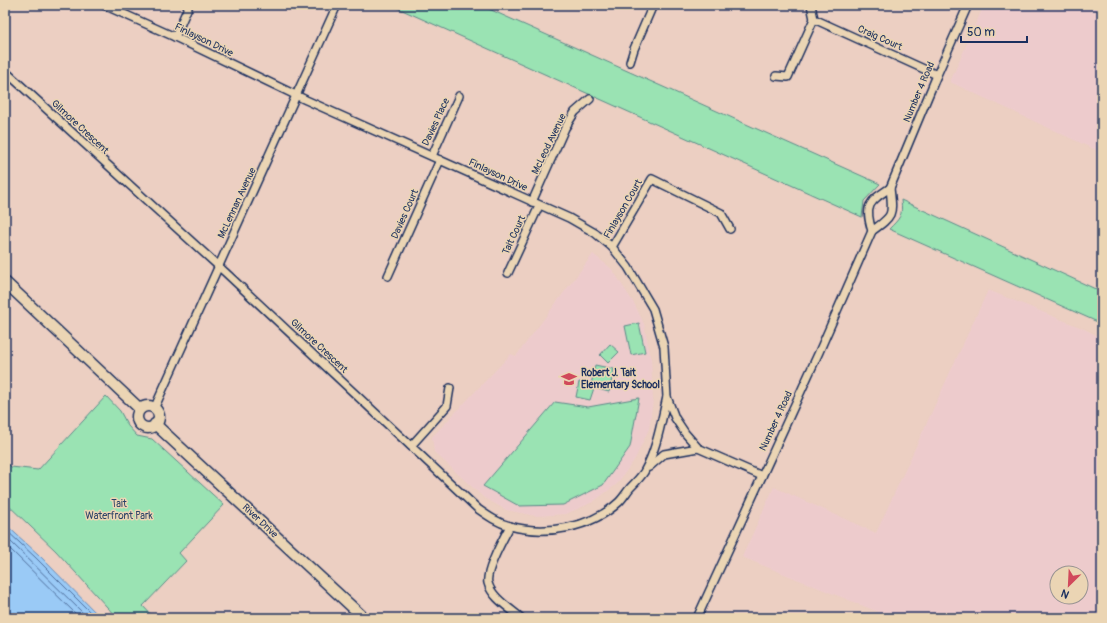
<svg xmlns="http://www.w3.org/2000/svg" width="1107" height="623" viewBox="0 0 1107 623" font-family="Pangolin,sans-serif">
<rect width="100%" height="100%" fill="#eccfc2"/>
<filter id="ink" filterUnits="userSpaceOnUse"><feTurbulence type="fractalNoise" baseFrequency=".025" numOctaves="2"/><feDisplacementMap in="SourceGraphic" scale="8" xChannelSelector="R" yChannelSelector="G"/><feConvolveMatrix kernelMatrix="1 2 1 2 8 2 1 2 1" color-interpolation-filters="sRGB"/></filter>
<g filter="url(#ink)">
<g fill="#edcbcc" fill-rule="evenodd">
<path d="M984 5H1102V153L950 82Z"/>
<path d="M593 254 612 269 635 305 644 324 651 358 653 400 649 429 635 459 617 484 593 502 566 514 536 516 506 510 483 497 434 452 432 437 511 354 516 356Z"/>
<path d="M988 290 1082 328 1102 338V618H893L742 557 774 487 876 533ZM1057 573H1081V597H1057Z"/>
</g>
<g fill="#9ae3b3" stroke="#5a8988">
<path d="M391 5H480L880 184 864 201 862 217Z"/>
<path d="M901 200 1102 292V324L889 229C900 218 903 216 901 200Z"/>
<path d="M639 323 645 352 631 355 625 326Z"/>
<path d="M610 344 619 352 608 363 600 355Z"/>
<path d="M595 365 614 369 609 392 594 388 590 400 576 397 579 382 591 385Z"/>
<path d="M106 396 120 411 128 426 137 436 152 439 224 505 179 553 186 561 143 606 154 618H117L56 551 5 502V461L11 467 38 470Z"/>
<path d="M639 398 630 447 603 485 563 505 519 506 483 486 555 402 588 407Z"/>
</g>
<path fill="#9acaf6" stroke="#678cb9" d="M5 524 38 554 101 618H5Z"/>
<g fill="none" stroke-linecap="round" stroke-linejoin="round">
<g stroke="#4e6d9b" stroke-width="1">
<path d="M5 529 35 557 96 618"/>
<path d="M5 536 88 618"/>
<path d="M5 544 80 618"/>
</g>
<defs>
<g id="street">
<path d="M104 5 175 37 306 100 569 218 595 233 612 247 628 267 653 309 664 347 667 397 675 418 685 433 698 448 762 476"/>
<path d="M811 5 814 19 937 75"/>
<path d="M175 37 189 5"/>
<path d="M630 62 634 49 653 5"/>
<path d="M5 71 226 273 478 509C488 516 498 523 510 526 546 536 591 528 619 502 623 498 626 493 630 488 635 483 640 478 644 472 657 449 661 422 667 397"/>
<path d="M776 76 788 77 814 19"/>
<path d="M432 156 459 96"/>
<path d="M532 202 565 128 575 112 590 99"/>
<path d="M872 231C864 205 869 202 890 188"/>
<path d="M612 247 652 179 721 213 730 229"/>
<path d="M508 273 539 206"/>
<path d="M388 276 440 160"/>
<path d="M154 409 337 5"/>
<path d="M411 446 447 406 450 388"/>
<path d="M649 467 664 454 698 448"/>
<path d="M510 526C504 537 485 572 488 583 492 598 510 608 521 618"/>
<path d="M697 618 819 352 872 231C894 215 893 215 890 188L937 75 968 5"/>
</g>
<g id="secondary">
<path d="M5 282 140 409"/>
<circle cx="148" cy="417" r="11"/>
<path d="M155 424 364 618"/>
</g>
</defs>
<use href="#street" stroke="#1b2f5e" stroke-width="10"/>
<use href="#secondary" stroke="#1b2f5e" stroke-width="13"/>
<use href="#street" stroke="#ebd5b4" stroke-width="7"/>
<use href="#secondary" stroke="#ebd5b4" stroke-width="10"/>
</g>
</g>
<defs>
<symbol id="school-bare" viewBox="-9 -9 18 18"><path d="M0-5L7-2L0 1L-7-2ZM-4 1L0 2.5L4 1V4Q0 6-4 4Z" fill="#d1495b" stroke="#ebd5b4" stroke-width="2.5" paint-order="stroke"/></symbol>
</defs>
<g fill-rule="evenodd">
<use href="#school-bare" x="558" y="368" width="22" height="22"/>
</g>
<g text-anchor="middle" dominant-baseline="central" stroke-width="3" stroke-linejoin="round" paint-order="stroke">
<g font-size="10" fill="#1b2f5e" stroke="#ebd5b4">
<text transform="translate(880 38) rotate(24)">Craig Court</text>
<text transform="translate(204 40) rotate(26)">Finlayson Drive</text>
<text transform="translate(919 92) rotate(-67)">Number 4 Road</text>
<text transform="translate(436 122) rotate(-65)">Davies Place</text>
<text transform="translate(80 127) rotate(43)">Gilmore Crescent</text>
<text transform="translate(549 144) rotate(-64)">McLeod Avenue</text>
<text transform="translate(498 175) rotate(25)">Finlayson Drive</text>
<text transform="translate(237 203) rotate(-65)">McLennan Avenue</text>
<text transform="translate(623 209) rotate(-60)">Finlayson Court</text>
<text transform="translate(405 214) rotate(-66)">Davies Court</text>
<text transform="translate(514 235) rotate(-65)">Tait Court</text>
<text transform="translate(319 346) rotate(43)">Gilmore Crescent</text>
<text transform="translate(776 421) rotate(-65)">Number 4 Road</text>
<text transform="translate(260 521) rotate(43)">River Drive</text>
</g>
<g font-size="10" font-weight="bold" fill="#1b2f5e" stroke="#ebd5b4" text-anchor="start">
<text x="581" y="373">Robert J. Tait<tspan x="581" dy="12">Elementary School</tspan></text>
</g>
<g font-size="10" fill="#284166" stroke="#ebd5b4">
<text x="119" y="504">Tait<tspan x="119" dy="12">Waterfront Park</tspan></text>
</g>
</g>
<rect width="1107" height="623" fill="none" stroke="#ebd5b4" stroke-width="20"/>
<rect x="10" y="10" width="1087" height="603" fill="none" stroke="#1b2f5e" stroke-width="1.5" filter="url(#ink)"/>
<g transform="translate(1069 585) rotate(204)"><circle r="19" fill="#ebd5b4" stroke="#989392"/>
<path d="M0-3L7 15L0 10L-7 15Z" fill="#d1495b"/>
<text y="-6" font-size="11" font-weight="bold" text-anchor="middle" fill="#1b2f5e">N</text>
</g>
<path d="M961 36v6h66v-6" fill="none" stroke="#1b2f5e" stroke-width="2"/>
<text x="967" y="36" font-size="12" fill="#1b2f5e" stroke="#ebd5b4" stroke-width="3" paint-order="stroke">50 m</text>
</svg>
